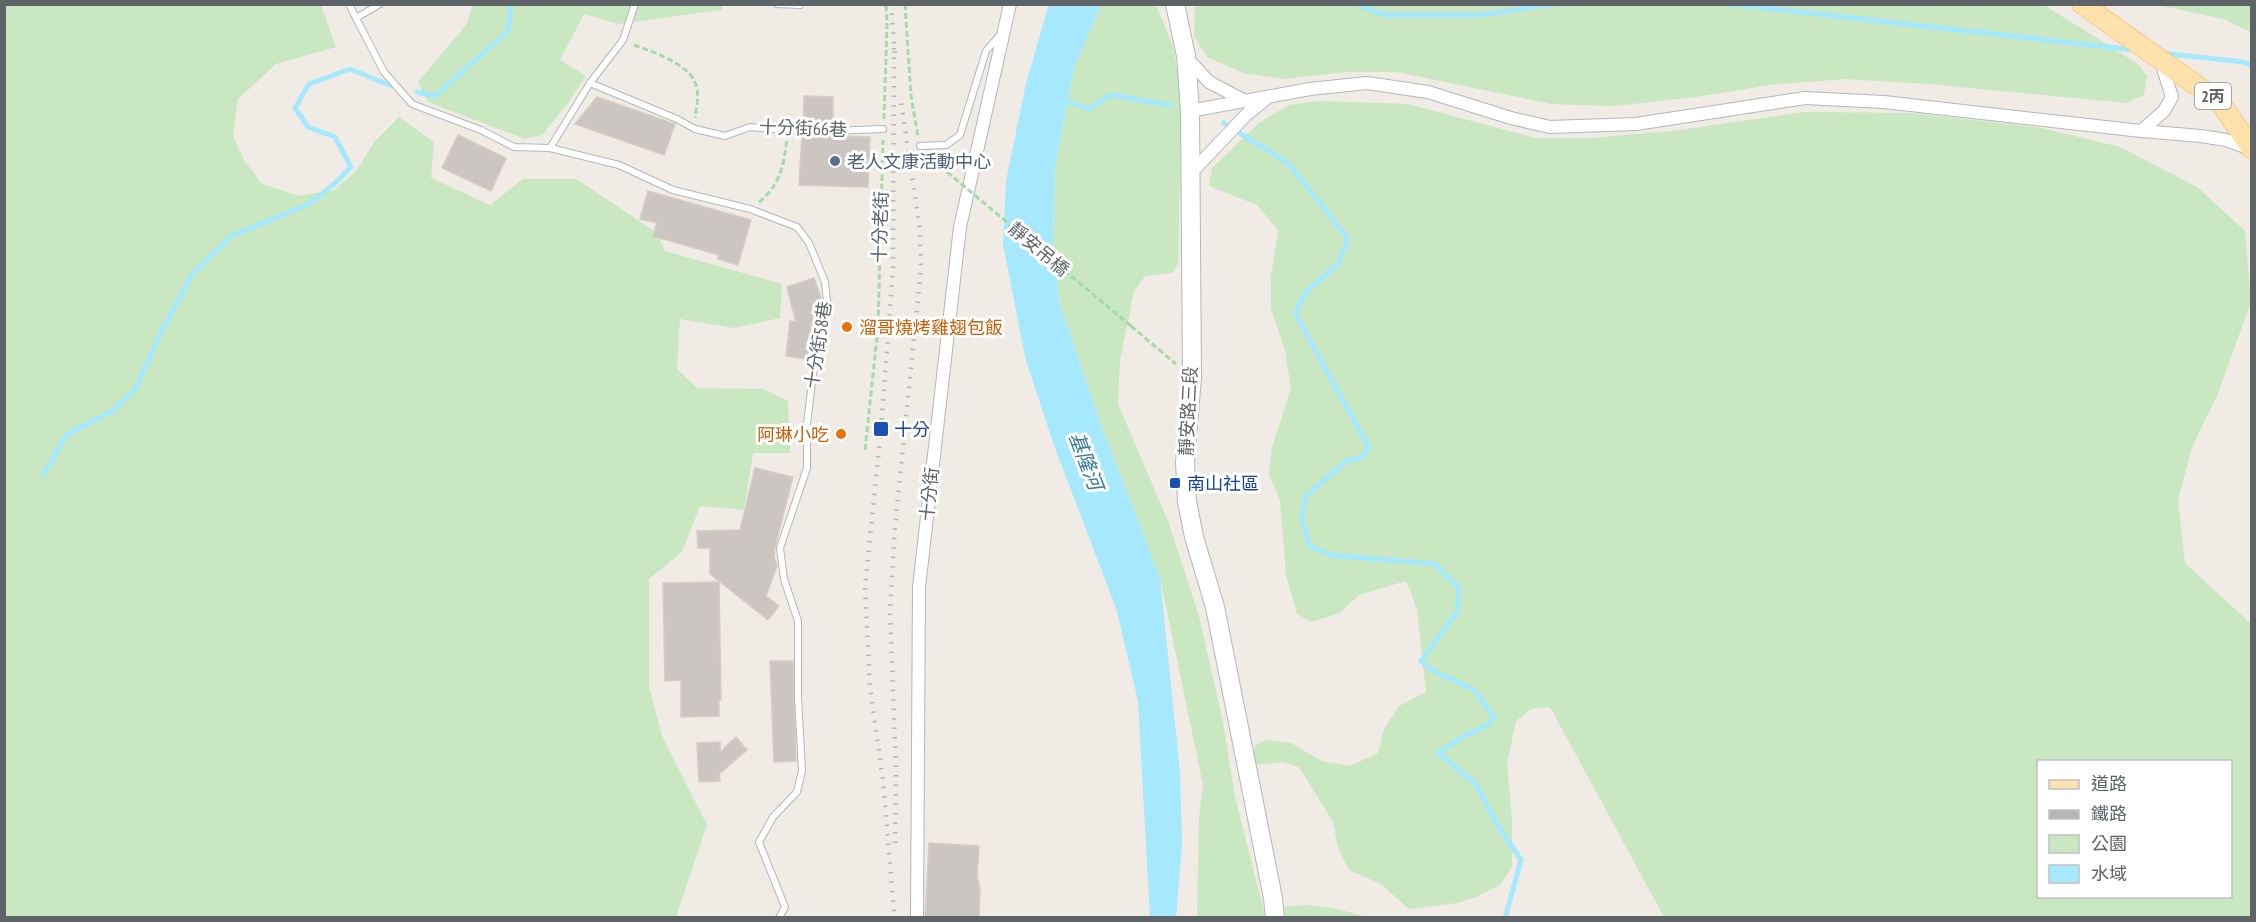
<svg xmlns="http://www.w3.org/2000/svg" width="2256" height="922" viewBox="0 0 2256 922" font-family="'PT Sans Narrow','Noto Sans TC',sans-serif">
<rect width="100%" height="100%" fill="#f0ebe5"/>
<g fill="#c9e7c1" fill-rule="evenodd">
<path d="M5 5H321L336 47 276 64 238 99 233 136 244 160 262 184 298 196 334 190 356 171 375 141 399 117 434 142 431 178 490 205 523 179H576L656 232 665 251 782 284 780 318 734 328 680 319 677 369 697 388 763 389 788 401 790 453H753L744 510 700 506 682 552 649 579V686L662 736 707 825 676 917 5 918Z"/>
<path d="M473 5H723L721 10 619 24 584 14 560 60 586 76 568 103 542 135 525 139 428 102 418 82 466 25Z"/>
<path d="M1101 5H1156L1173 46 1182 97 1178 264 1172 273 1145 276 1134 291 1120 360 1118 404 1168 521 1199 616 1223 722 1235 796 1263 908 1267 911C1304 900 1330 906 1366 917H1197L1199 817 1203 785 1160 578 1100 422 1059 302 1053 239 1055 166 1074 68Z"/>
<path d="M1195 5H2044L2138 64 2147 76 2144 95 2126 103 1929 84 1845 79 1770 85 1696 97 1614 106 1551 104 1397 72H1345L1285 79 1243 73 1207 57 1194 36Z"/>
<path d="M2158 5H2251V32L2223 19Z"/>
<path d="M1320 101 1408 104 1535 138H1593L1680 130 1804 112 1911 113 2042 128 2120 147 2197 187 2245 231 2251 302 2217 396 2192 447 2178 500 2185 563 2251 624V917H1664L1550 707 1531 709 1516 721 1507 763 1512 820V866L1501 884 1476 897 1457 903 1409 909 1381 884 1349 870 1338 848 1333 822 1299 767 1283 762 1254 765V746L1266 740 1291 743 1321 761 1350 766 1378 753 1384 729 1399 706 1426 692 1417 609 1406 581 1359 595 1340 613 1311 622 1297 614 1286 575 1280 500 1269 475 1272 447 1291 388 1285 350 1271 309V277L1278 230 1257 205 1209 186 1212 168 1260 122 1289 105ZM2038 762H2230V896H2038Z"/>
</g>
<path fill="#a6e9ff" d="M1049 4 1101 5 1074 68 1055 166 1053 239 1059 302 1100 422 1160 578 1180 772 1182 844 1176 917H1150L1138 701 1116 608 1053 443 1025 357 1003 244 1006 181 1026 83Z"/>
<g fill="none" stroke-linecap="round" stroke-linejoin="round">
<g stroke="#a6e9ff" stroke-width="5">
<path d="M1355 4 1383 15H1480L1555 4"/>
<path d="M1730 4 2134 50"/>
<path d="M2161 53 2244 62 2252 66"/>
<path d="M417 92 435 96 508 31 511 4"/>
<path d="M1063 100 1089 109 1110 95 1170 105"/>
<path d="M1224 123 1289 164 1348 239 1338 264 1307 291 1295 313 1369 448 1361 458 1346 461 1305 497 1302 520 1309 545 1330 555 1435 564 1459 589 1457 612 1421 661 1434 671 1474 690 1494 717 1488 725 1464 736 1438 753 1476 784 1495 821 1521 860 1505 918"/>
<path d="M43 475 66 435 114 410 136 388 160 334 193 273 231 236 309 204 334 184 351 167 335 137 308 127 295 108 309 84 350 69 392 86"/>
</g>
</g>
<g fill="#cbc6c1" stroke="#d5ccc3" stroke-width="1.5">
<path d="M804 96 833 97V126L803 127Z"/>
<path d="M597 97 675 124 664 155 575 124Z"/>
<path d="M458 135 506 158 491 191 442 168Z"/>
<path d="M836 136 870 137 868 187 799 185 802 137Z"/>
<path d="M648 191 751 220 738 265 718 259 719 255 653 236 657 223 640 219Z"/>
<path d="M814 278 822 301 821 307 818 309V324H811L807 359 786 356 790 321 796 322 787 287Z"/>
<path d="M755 468 793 477 775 547 774 557 777 566 766 596 779 606 768 620 710 574V548H698L697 531 740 530Z"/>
<path d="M719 582 721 700H719V716L681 717V680L665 681 663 583Z"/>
<path d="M770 661H793L796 761 774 762Z"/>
<path d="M736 737 747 750 719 774 720 781 699 782 697 743 720 742V752Z"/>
<path d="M929 843 979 846 977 876 980 889 979 918H925Z"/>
</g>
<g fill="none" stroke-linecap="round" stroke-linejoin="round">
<defs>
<g id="service">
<path d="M349 4 356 18 380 4"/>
<path d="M777 4 800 5"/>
<path d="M356 18 384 72 412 104 481 130 514 147 550 148 619 165 673 190 750 209 797 227 809 243 825 282 827 301 822 335 813 373 807 424V468L780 548 784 579 798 621V697L802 771 797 792 773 817 759 842 785 907 779 918"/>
<path d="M590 83 677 119 695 129 725 136 750 127 805 132 883 129"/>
<path d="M920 146 946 145 960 135 986 51 1000 35"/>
<path d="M550 148 590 83 623 40 635 4"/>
</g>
<g id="minor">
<path d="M1186 57 1209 82 1247 102"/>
<path d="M1190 111 1310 89 1367 83 1428 92 1511 118 1550 127 1636 124 1805 98 1884 102 2141 131 2201 136 2226 140 2250 149"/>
<path d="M2141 131 2164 111 2172 97 2160 59"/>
<path d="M1190 174 1247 114 1266 99"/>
<path d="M917 918 919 587 960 227 1010 4"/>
</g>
<path id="secondary" d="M1175 4 1186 56 1190 111 1192 377 1185 463 1187 501 1194 537 1215 607 1273 898 1275 918"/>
<path id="primary" d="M2082 4 2220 102 2252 149"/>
</defs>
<use href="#service" stroke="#b3b7ba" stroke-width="8"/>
<use href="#minor" stroke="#b3b7ba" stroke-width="14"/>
<use href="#secondary" stroke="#b1b7ba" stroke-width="20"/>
<use href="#primary" stroke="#f4ab59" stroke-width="21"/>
<g stroke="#a4daa8" stroke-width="3" stroke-dasharray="6 3" stroke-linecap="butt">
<path d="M905 4 911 96 918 136"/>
<path d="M634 45C653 52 695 65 697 90 699 99 696 109 695 118"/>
<path d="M884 119 887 26 886 4"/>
<path d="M930 156 947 172"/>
<path d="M759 202C780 186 784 164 787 139"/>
<path d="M1131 326 1176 364"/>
<path d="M865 450 878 328 883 140"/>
</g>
<use href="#service" stroke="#fff" stroke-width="6"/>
<use href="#minor" stroke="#fff" stroke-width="12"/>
<use href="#secondary" stroke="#fff" stroke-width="18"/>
<use href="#primary" stroke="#ffe1ab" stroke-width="20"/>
<g stroke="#b4b5b6" stroke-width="4.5" stroke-dasharray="1.5 8" stroke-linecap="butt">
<path d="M891 4 895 57"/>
<path d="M894 48 893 268 881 429 865 587 870 688 883 780 894 912"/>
<path d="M895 843 896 771 890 610 895 527 921 269 920 230 901 102"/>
</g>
<path stroke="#a4daa8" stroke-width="3" stroke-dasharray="6 3" stroke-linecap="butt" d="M947 172 1131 326"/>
</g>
<circle fill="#5c6f8a" stroke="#fff" stroke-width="2" cx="835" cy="161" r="6"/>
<g fill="#e8710a" stroke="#fff" stroke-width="2">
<circle cx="847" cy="327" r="6"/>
<circle cx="841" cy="434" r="6"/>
</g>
<g fill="#1a4fb4" stroke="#fff" stroke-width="2">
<rect x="873" y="421" width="16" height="16" rx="3"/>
<rect x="1169" y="477" width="12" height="12" rx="3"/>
</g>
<g text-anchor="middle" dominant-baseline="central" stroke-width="6" stroke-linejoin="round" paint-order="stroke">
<rect fill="#fff" stroke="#8e9294" stroke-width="1.5" x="2195" y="83" width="36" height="26" rx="4.5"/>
<g font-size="16" font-weight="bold" fill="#5d6366">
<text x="2213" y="96">2丙</text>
</g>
<g font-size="18" fill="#5d6366" stroke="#fff">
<text transform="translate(803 128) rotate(2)">十分街66巷</text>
<text transform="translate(880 227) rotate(-88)">十分老街</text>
<text transform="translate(1039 249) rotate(40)">靜安吊橋</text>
<text transform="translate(818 345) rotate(-81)">十分街58巷</text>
<text transform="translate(1188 411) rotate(-87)">靜安路三段</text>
<text transform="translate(929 494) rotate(-84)">十分街</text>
</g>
<g font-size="18" fill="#4e5e75" stroke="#fff" text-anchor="start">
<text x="847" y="161">老人文康活動中心</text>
</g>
<g font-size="18" fill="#c56008" stroke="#fff" text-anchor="start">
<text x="859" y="327">溜哥燒烤雞翅包飯</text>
<text x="829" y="434" text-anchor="end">阿琳小吃</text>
</g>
<g font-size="18" fill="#164399" stroke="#fff" text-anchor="start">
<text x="894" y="429">十分</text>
<text x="1187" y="483">南山社區</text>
</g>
<g font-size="20" font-style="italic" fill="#377a99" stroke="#fff">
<text transform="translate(1086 461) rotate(69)">基隆河</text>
</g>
</g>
<rect width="2256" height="922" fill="none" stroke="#5d6366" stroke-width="12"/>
<rect x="2037" y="760" width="195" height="138" fill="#ffffff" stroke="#bec1c2" stroke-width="1.5"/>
<rect x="2049" y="780" width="30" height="9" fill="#ffe1ab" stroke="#bec1c2" stroke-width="1.5"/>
<text x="2091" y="790" font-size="18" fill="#5d6366">道路</text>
<rect x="2049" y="810" width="30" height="9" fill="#b4b5b6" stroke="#bec1c2" stroke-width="1.5"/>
<text x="2091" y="820" font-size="18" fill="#5d6366">鐵路</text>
<rect x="2049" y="835" width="30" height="18" fill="#c9e7c1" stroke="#bec1c2" stroke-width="1.5"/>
<text x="2091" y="850" font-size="18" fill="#5d6366">公園</text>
<rect x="2049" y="865" width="30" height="18" fill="#a6e9ff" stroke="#bec1c2" stroke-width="1.5"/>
<text x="2091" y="880" font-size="18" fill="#5d6366">水域</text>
</svg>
